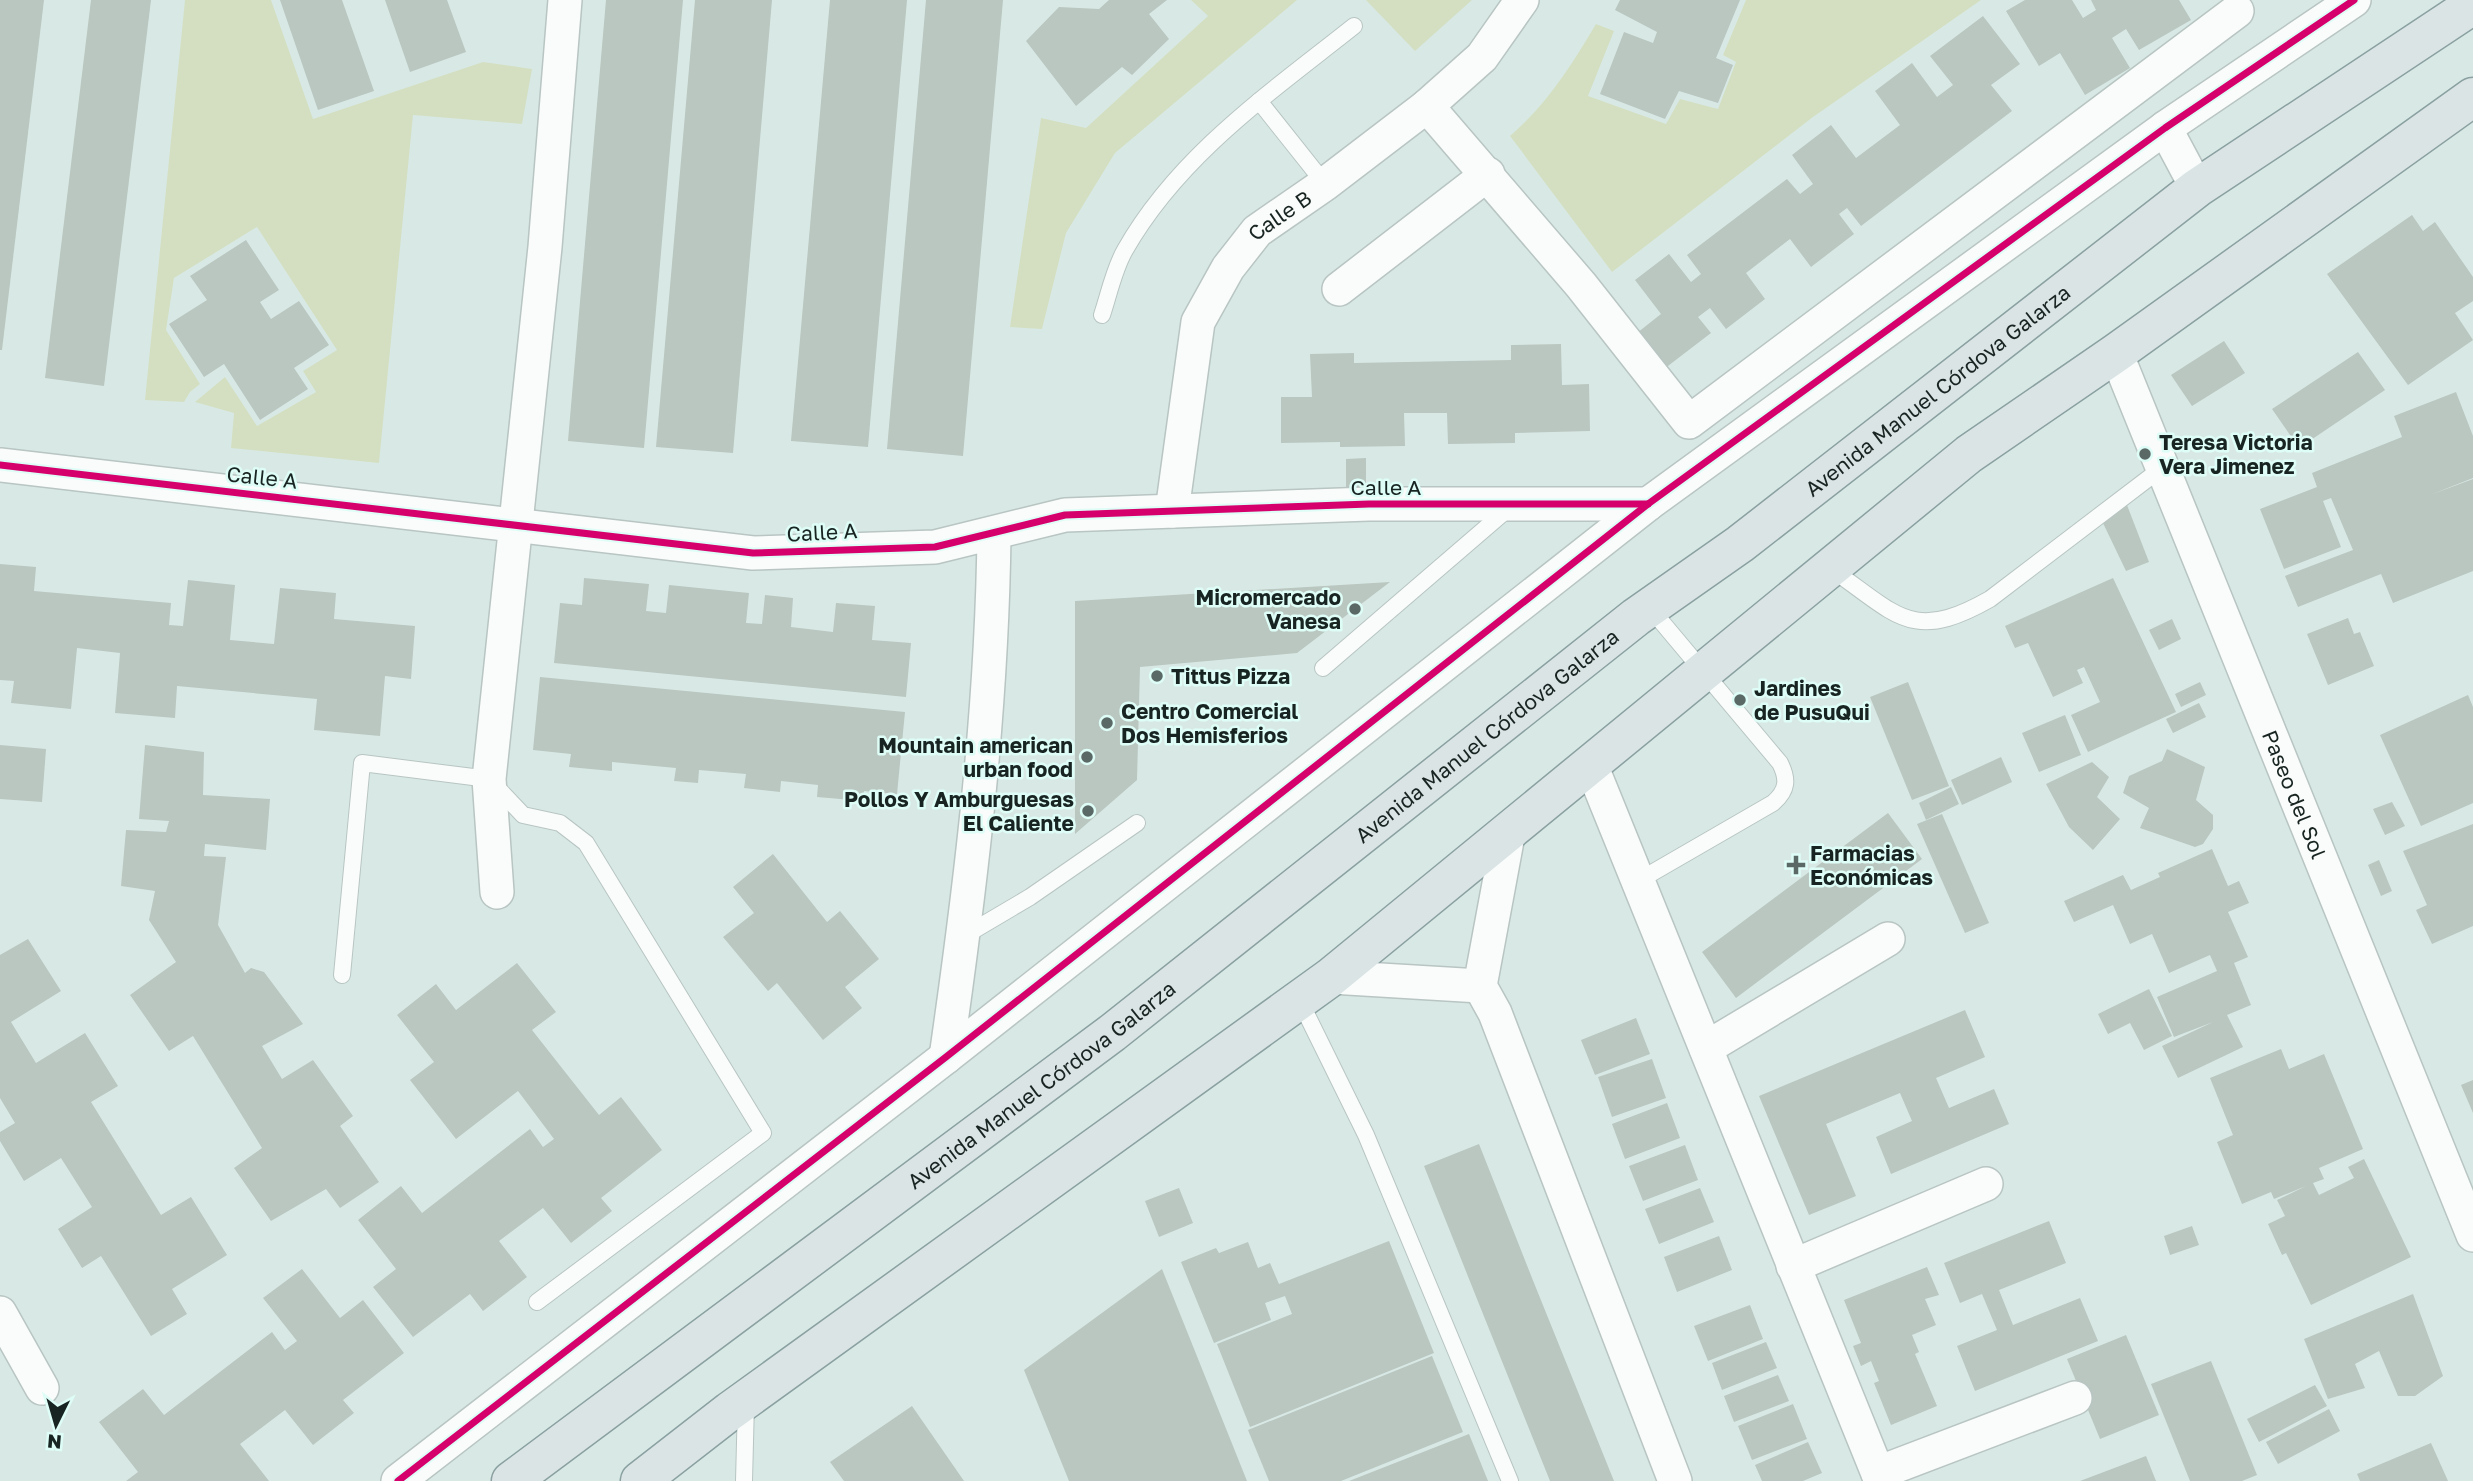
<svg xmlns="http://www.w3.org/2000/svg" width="2473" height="1481" viewBox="0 0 2473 1481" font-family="'Golos Text',sans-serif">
<rect width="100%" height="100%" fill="#d8e9e5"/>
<g fill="#d4dfc2">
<path d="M185 0H271L313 119 483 62 532 69 522 124 413 115 379 463 231 448 234 413 195 402 225 377 257 426 316 392 303 371 337 350 257 227 174 278 166 330 200 384 190 392 184 402 145 400Z"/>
<path d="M1191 0H1297L1115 153 1066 233 1042 329 1010 327 1041 118 1086 128 1208 16Z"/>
<path d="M1366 0H1472L1415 51Z"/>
<path d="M1746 0H1981L1813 117 1612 272 1510 136C1547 104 1571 66 1596 24L1614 31 1588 96 1666 124 1680 99 1718 109 1736 62 1723 55Z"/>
</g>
<g fill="#bac6c0">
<path d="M0 0H44L2 350H0Z"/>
<path d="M91 0H151L104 386 45 378Z"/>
<path d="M280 0H342L374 91 318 110Z"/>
<path d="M385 0H447L466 52 410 72Z"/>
<path d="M606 0H683L644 448 568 441Z"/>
<path d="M695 0H772L733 453 656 447Z"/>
<path d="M830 0H907L868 447 791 441Z"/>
<path d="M926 0H1003L963 456 887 449Z"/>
<path d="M1109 0H1167L1149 14 1169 39 1132 75 1122 67 1076 106 1026 41 1059 7 1099 9Z"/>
<path d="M1620 0H1740L1716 58 1733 65 1718 103 1679 91 1665 119 1600 94 1624 32 1653 43 1657 32 1615 10Z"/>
<path d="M2025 0H2072L2083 18 2096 10 2091 0H2179L2191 20 2139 50 2126 29 2112 38 2130 68 2085 95 2060 53 2039 66 2006 11Z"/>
<path d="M1983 16 2020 64 1991 85 2012 111 1861 226 1847 208 1839 214 1854 234 1811 267 1790 239 1746 273 1765 299 1726 329 1710 308 1698 317 1711 333 1664 369 1637 333 1661 314 1635 280 1669 254 1691 282 1701 274 1687 255 1787 179 1800 194 1813 184 1792 155 1831 125 1856 158 1900 125 1875 91 1912 63 1937 97 1953 85 1930 56Z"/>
<path d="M2412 215 2423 231 2435 222 2473 277V301L2455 313 2473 340 2408 385 2327 274Z"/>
<path d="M246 240 279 290 260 302 271 319 299 301 329 345 294 368 308 389 260 420 224 364 204 377 169 324 207 300 190 276Z"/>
<path d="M2224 341 2245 373 2192 406 2171 375Z"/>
<path d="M1561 344 1562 385 1589 384 1590 431 1515 433V443L1448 444 1447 413H1404L1405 446 1340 447V442L1281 443V397H1312L1310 354 1354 353V363L1511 360V345Z"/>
<path d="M2358 352 2385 390 2299 448 2272 409Z"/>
<path d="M2456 392 2473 436V478L2430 495 2473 479V571L2393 603 2381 574 2298 607 2285 576 2353 550 2331 498 2323 501 2341 547 2284 569 2260 509 2317 487 2312 473 2402 437 2394 416Z"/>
<path d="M1366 458V487H1346V459Z"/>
<path d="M2125 500 2149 562 2126 571 2103 523Z"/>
<path d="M0 564 36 567 34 591 171 603 169 625 183 626 188 580 235 585 230 640 274 644 280 588 336 593 334 619 415 626 411 679 385 676 380 736 314 730 317 699 177 686 175 718 115 713 120 653 77 648 71 709 11 703 14 681 0 680Z"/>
<path d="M584 578 649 584 646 611 666 613 669 585 749 593 746 623 762 624 765 595 793 598 791 627 833 632 836 603 875 606 872 640 911 643 906 697 554 663 560 603 582 605Z"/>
<path d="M2113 578 2176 712 2088 752 2071 715 2100 702 2084 667 2077 670 2083 683 2053 697 2028 643 2015 648 2005 626Z"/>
<path d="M1390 582 1297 653 1140 667 1137 780 1075 834V601Z"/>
<path d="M2348 618 2354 634 2360 632 2374 666 2328 685 2307 634Z"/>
<path d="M2172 619 2181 639 2159 650 2149 630Z"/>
<path d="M540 677 905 712 897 794 864 791V801L817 797 818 785 781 781 780 792 744 788 746 774 699 770 698 783 674 781 676 768 612 762V771L569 767 571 754 533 750Z"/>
<path d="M1908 682 1949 786 1912 800 1870 697Z"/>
<path d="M2200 682 2206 695 2181 707 2175 694Z"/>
<path d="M2468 695 2473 707V803L2421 826 2380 735Z"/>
<path d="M2199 703 2206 717 2173 733 2166 719Z"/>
<path d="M2065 715 2081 755 2039 772 2022 733Z"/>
<path d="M0 745 46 749 42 802 0 799Z"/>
<path d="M145 745 204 752 203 795 270 799 266 850 205 844 204 856 226 857 218 925 245 973 251 968 264 972 303 1024 262 1046 282 1079 313 1060 353 1116 340 1126 379 1182 340 1208 326 1189 271 1221 234 1168 262 1148 193 1036 169 1051 130 995 176 962 149 920 155 891 121 886 126 830 166 832 169 821 139 819Z"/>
<path d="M2167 749 2205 767 2196 800 2213 815V829L2203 844 2195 847 2140 828 2149 808 2123 793 2129 776 2162 761Z"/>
<path d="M2001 757 2012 782 1962 805 1951 780Z"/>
<path d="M2092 762 2109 777 2097 797 2120 819 2093 850 2069 827 2046 784Z"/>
<path d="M1951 787 1959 804 1926 820 1919 803Z"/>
<path d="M2392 802 2405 826 2385 835 2373 809Z"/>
<path d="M1888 813 1922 859 1736 998 1702 952Z"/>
<path d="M1942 814 1989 923 1965 933 1917 824Z"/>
<path d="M2473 824V926L2432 944 2416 910 2427 905 2403 851Z"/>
<path d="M2212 849 2228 886 2239 881 2249 903 2228 912 2248 957 2234 963 2251 1005 2227 1015 2243 1047 2178 1078 2162 1046 2213 1022 2174 1037 2157 997 2217 971 2210 955 2169 973 2152 934 2130 944 2113 905 2074 922 2064 901 2123 875 2131 890 2160 877 2158 873Z"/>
<path d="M773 854 827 922 840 911 879 959 845 987 862 1008 823 1040 777 983 768 991 723 937 754 913 733 887Z"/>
<path d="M2379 860 2392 891 2381 896 2368 865Z"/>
<path d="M28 939 61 991 11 1022 36 1063 85 1033 118 1086 91 1102 161 1215 191 1197 227 1255 172 1289 187 1314 151 1336 101 1256 82 1268 58 1229 92 1207 61 1158 24 1181 0 1141V1132L15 1123 0 1098V955Z"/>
<path d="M517 963 556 1012 532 1030 599 1115 621 1097 662 1150 601 1198 612 1211 571 1243 543 1208 499 1241 527 1277 483 1311 470 1294 413 1337 373 1287 396 1269 358 1220 401 1186 422 1213 530 1129 543 1147 554 1139 518 1091 456 1139 410 1080 434 1062 397 1015 436 984 456 1010Z"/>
<path d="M2149 989 2172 1036 2144 1050 2130 1023 2108 1034 2098 1014Z"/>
<path d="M1965 1010 1985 1057 1936 1078 1949 1108 1994 1089 2009 1124 1891 1174 1876 1137 1912 1121 1900 1093 1826 1124 1856 1196 1809 1215 1759 1096Z"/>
<path d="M1636 1018 1650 1054 1595 1075 1581 1040Z"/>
<path d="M2281 1049 2289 1069 2324 1054 2363 1149 2319 1168 2324 1179 2313 1183 2319 1195 2354 1178 2348 1167 2364 1159 2411 1257 2311 1305 2286 1253 2282 1255 2268 1224 2285 1216 2277 1200 2306 1186 2274 1199 2271 1192 2242 1204 2217 1142 2233 1135 2210 1078Z"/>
<path d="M1652 1059 1666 1098 1612 1117 1598 1077Z"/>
<path d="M2473 1080V1113L2461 1085Z"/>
<path d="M1667 1103 1680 1138 1625 1159 1612 1124Z"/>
<path d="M1479 1144 1534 1283 1614 1481H1550L1479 1304 1424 1166Z"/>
<path d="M1685 1145 1698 1180 1643 1201 1629 1166Z"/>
<path d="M1179 1188 1193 1223 1159 1237 1145 1201Z"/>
<path d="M1700 1188 1714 1222 1659 1244 1645 1209Z"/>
<path d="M2049 1221 2066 1263 1999 1290 2013 1325 2080 1298 2098 1341 1975 1391 1957 1346 1997 1330 1982 1294 1960 1303 1944 1263Z"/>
<path d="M2192 1226 2199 1245 2170 1255 2164 1236Z"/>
<path d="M1719 1236 1732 1270 1677 1292 1664 1257Z"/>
<path d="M1389 1241 1434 1353 1250 1427 1217 1344 1292 1314 1285 1296 1265 1303 1271 1320 1214 1343 1181 1262 1216 1248 1219 1253 1248 1242 1258 1268 1270 1263 1279 1284Z"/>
<path d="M1927 1267 1939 1295 1925 1299 1936 1325 1912 1335 1919 1352 1915 1354 1937 1406 1891 1425 1874 1383 1879 1381 1871 1361 1861 1366 1853 1346 1861 1343 1844 1300Z"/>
<path d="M302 1269 340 1318 363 1300 404 1353 343 1400 354 1413 313 1445 285 1410 240 1444 269 1481H126L138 1472 99 1422 143 1389 164 1415 272 1332 285 1350 297 1341 263 1298Z"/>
<path d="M1162 1269 1247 1481H1069L1024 1370Z"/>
<path d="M2413 1294 2443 1376 2415 1396H2398L2379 1351 2355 1364 2365 1388 2328 1399 2304 1339Z"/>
<path d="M1750 1305 1763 1339 1708 1361 1694 1326Z"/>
<path d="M2126 1335 2159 1415 2100 1439 2067 1359Z"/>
<path d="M1766 1342 1777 1368 1722 1390 1712 1363Z"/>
<path d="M1432 1356 1463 1432 1341 1481H1269L1248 1430Z"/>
<path d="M2211 1361 2257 1475 2242 1481H2190L2151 1384Z"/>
<path d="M1778 1375 1789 1401 1734 1422 1724 1396Z"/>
<path d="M2315 1385 2327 1406 2259 1442 2247 1419Z"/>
<path d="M1793 1404 1807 1439 1752 1460 1738 1426Z"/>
<path d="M912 1406 964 1481H844L830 1462Z"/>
<path d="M2329 1409 2340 1431 2278 1464 2266 1442Z"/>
<path d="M1469 1434 1488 1481H1349Z"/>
<path d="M1808 1442 1822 1473 1803 1481H1762L1755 1465Z"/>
<path d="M2431 1443 2448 1481H2360L2357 1474Z"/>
<path d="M2146 1456 2156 1481H2080Z"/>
</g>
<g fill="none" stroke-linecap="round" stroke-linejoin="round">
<defs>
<g id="lane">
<path d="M1259 101 1325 184"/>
<path d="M1102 315C1109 294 1114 269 1125 250 1179 155 1271 92 1354 26"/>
<path d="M1831 569C1897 614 1911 644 1990 599L2162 468"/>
<path d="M1323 668 1509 508"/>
<path d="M1638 881 1773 803C1788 790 1788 779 1780 763L1650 608"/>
<path d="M964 936 1030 897 1137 823"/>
<path d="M342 975 362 763 489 779 523 815 560 823 586 843 763 1133 537 1302"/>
<path d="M1299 999 1366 1135 1510 1481"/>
<path d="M744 1481 746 1403"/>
</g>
<g id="street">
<path d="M1427 106 1581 285 1689 422 2237 11"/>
<path d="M2165 128 2197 188"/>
<path d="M1339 289 1488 174"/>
<path id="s1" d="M2116 353 2473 1235"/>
<path d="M0 465 753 553 935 547 1065 515 1369 504H1648"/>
<path id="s2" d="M1172 511 1198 322 1228 268 1257 231 1325 184 1427 106 1482 57 1522 0"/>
<path d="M1591 765 1881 1481"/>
<path d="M1509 830 1480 986 1495 1013 1675 1481"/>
<path d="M497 892 489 779 545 247 565 0"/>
<path d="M1331 977 1480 986"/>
<path d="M1706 1048 1888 939"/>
<path d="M946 1057C971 884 992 710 994 534"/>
<path d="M1793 1266 1986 1184"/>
<path d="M0 1313 42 1388"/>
<path d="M1878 1473 2075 1398"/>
<path d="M398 1481 946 1057 1648 504 2165 128 2354 0"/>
</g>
<g id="primary">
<path id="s3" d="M511 1481 1112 1033 1636 617 1740 544 2197 188 2473 5"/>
<path d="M640 1481 730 1411 1331 977 1969 454 2116 353 2473 97"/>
</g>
</defs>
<use href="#lane" stroke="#b8c5c2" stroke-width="18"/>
<use href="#street" stroke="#b8c5c2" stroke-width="36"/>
<use href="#primary" stroke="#8aa0a1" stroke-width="41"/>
<use href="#lane" stroke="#f9fcfb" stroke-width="16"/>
<use href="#street" stroke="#f9fcfb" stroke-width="33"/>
<use href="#primary" stroke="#dae4e5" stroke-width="38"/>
<defs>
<g id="cycleway">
<path d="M0 465 753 553 935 547 1065 515 1369 504H1648"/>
<path d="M398 1481 946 1057 1648 504 2165 128 2354 0"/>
</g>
</defs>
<use href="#cycleway" stroke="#defdf6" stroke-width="11"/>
<use href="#cycleway" stroke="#d6006c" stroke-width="7"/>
</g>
<g fill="#5b6966" stroke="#defdf6" stroke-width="2.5">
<circle cx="2145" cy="454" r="7"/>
<circle cx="1355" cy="609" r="7"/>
<circle cx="1157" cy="676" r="7"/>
<circle cx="1740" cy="700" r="7"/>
<circle cx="1107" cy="723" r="7"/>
<circle cx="1087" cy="757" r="7"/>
<circle cx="1088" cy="811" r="7"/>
<path d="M1792.5 854.5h7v7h7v7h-7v7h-7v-7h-7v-7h7z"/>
</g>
<g text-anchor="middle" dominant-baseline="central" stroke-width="5" stroke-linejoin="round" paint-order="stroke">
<g font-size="21" fill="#182421" stroke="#defdf6">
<text stroke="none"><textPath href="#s2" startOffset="327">Calle B</textPath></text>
<text stroke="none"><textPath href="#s3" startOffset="1796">Avenida Manuel Córdova Galarza</textPath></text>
<text transform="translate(262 477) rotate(6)">Calle A</text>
<text x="1386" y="487">Calle A</text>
<text transform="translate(822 532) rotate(-3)">Calle A</text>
<text stroke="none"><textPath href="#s3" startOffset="1228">Avenida Manuel Córdova Galarza</textPath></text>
<text stroke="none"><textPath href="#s1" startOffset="476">Paseo del Sol</textPath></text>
<text stroke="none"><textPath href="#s3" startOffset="662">Avenida Manuel Córdova Galarza</textPath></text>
</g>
<g font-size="21" font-weight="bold" fill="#182421" stroke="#defdf6" text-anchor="start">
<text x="2159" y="442">Teresa Victoria<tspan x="2159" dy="24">Vera Jimenez</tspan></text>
<text x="1341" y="597" text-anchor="end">Micromercado<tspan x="1341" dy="24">Vanesa</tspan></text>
<text x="1171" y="676">Tittus Pizza</text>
<text x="1754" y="688">Jardines<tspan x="1754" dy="24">de PusuQui</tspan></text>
<text x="1121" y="711">Centro Comercial<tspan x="1121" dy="24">Dos Hemisferios</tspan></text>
<text x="1073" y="745" text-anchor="end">Mountain american<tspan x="1073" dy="24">urban food</tspan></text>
<text x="1074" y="799" text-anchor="end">Pollos Y Amburguesas<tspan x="1074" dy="24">El Caliente</tspan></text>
<text x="1810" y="853">Farmacias<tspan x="1810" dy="24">Económicas</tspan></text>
</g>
</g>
<g transform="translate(56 1425) rotate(185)" stroke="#defdf6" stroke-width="5" paint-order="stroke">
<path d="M0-5L12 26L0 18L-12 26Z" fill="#182421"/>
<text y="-10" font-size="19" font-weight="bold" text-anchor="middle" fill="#182421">N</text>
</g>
</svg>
